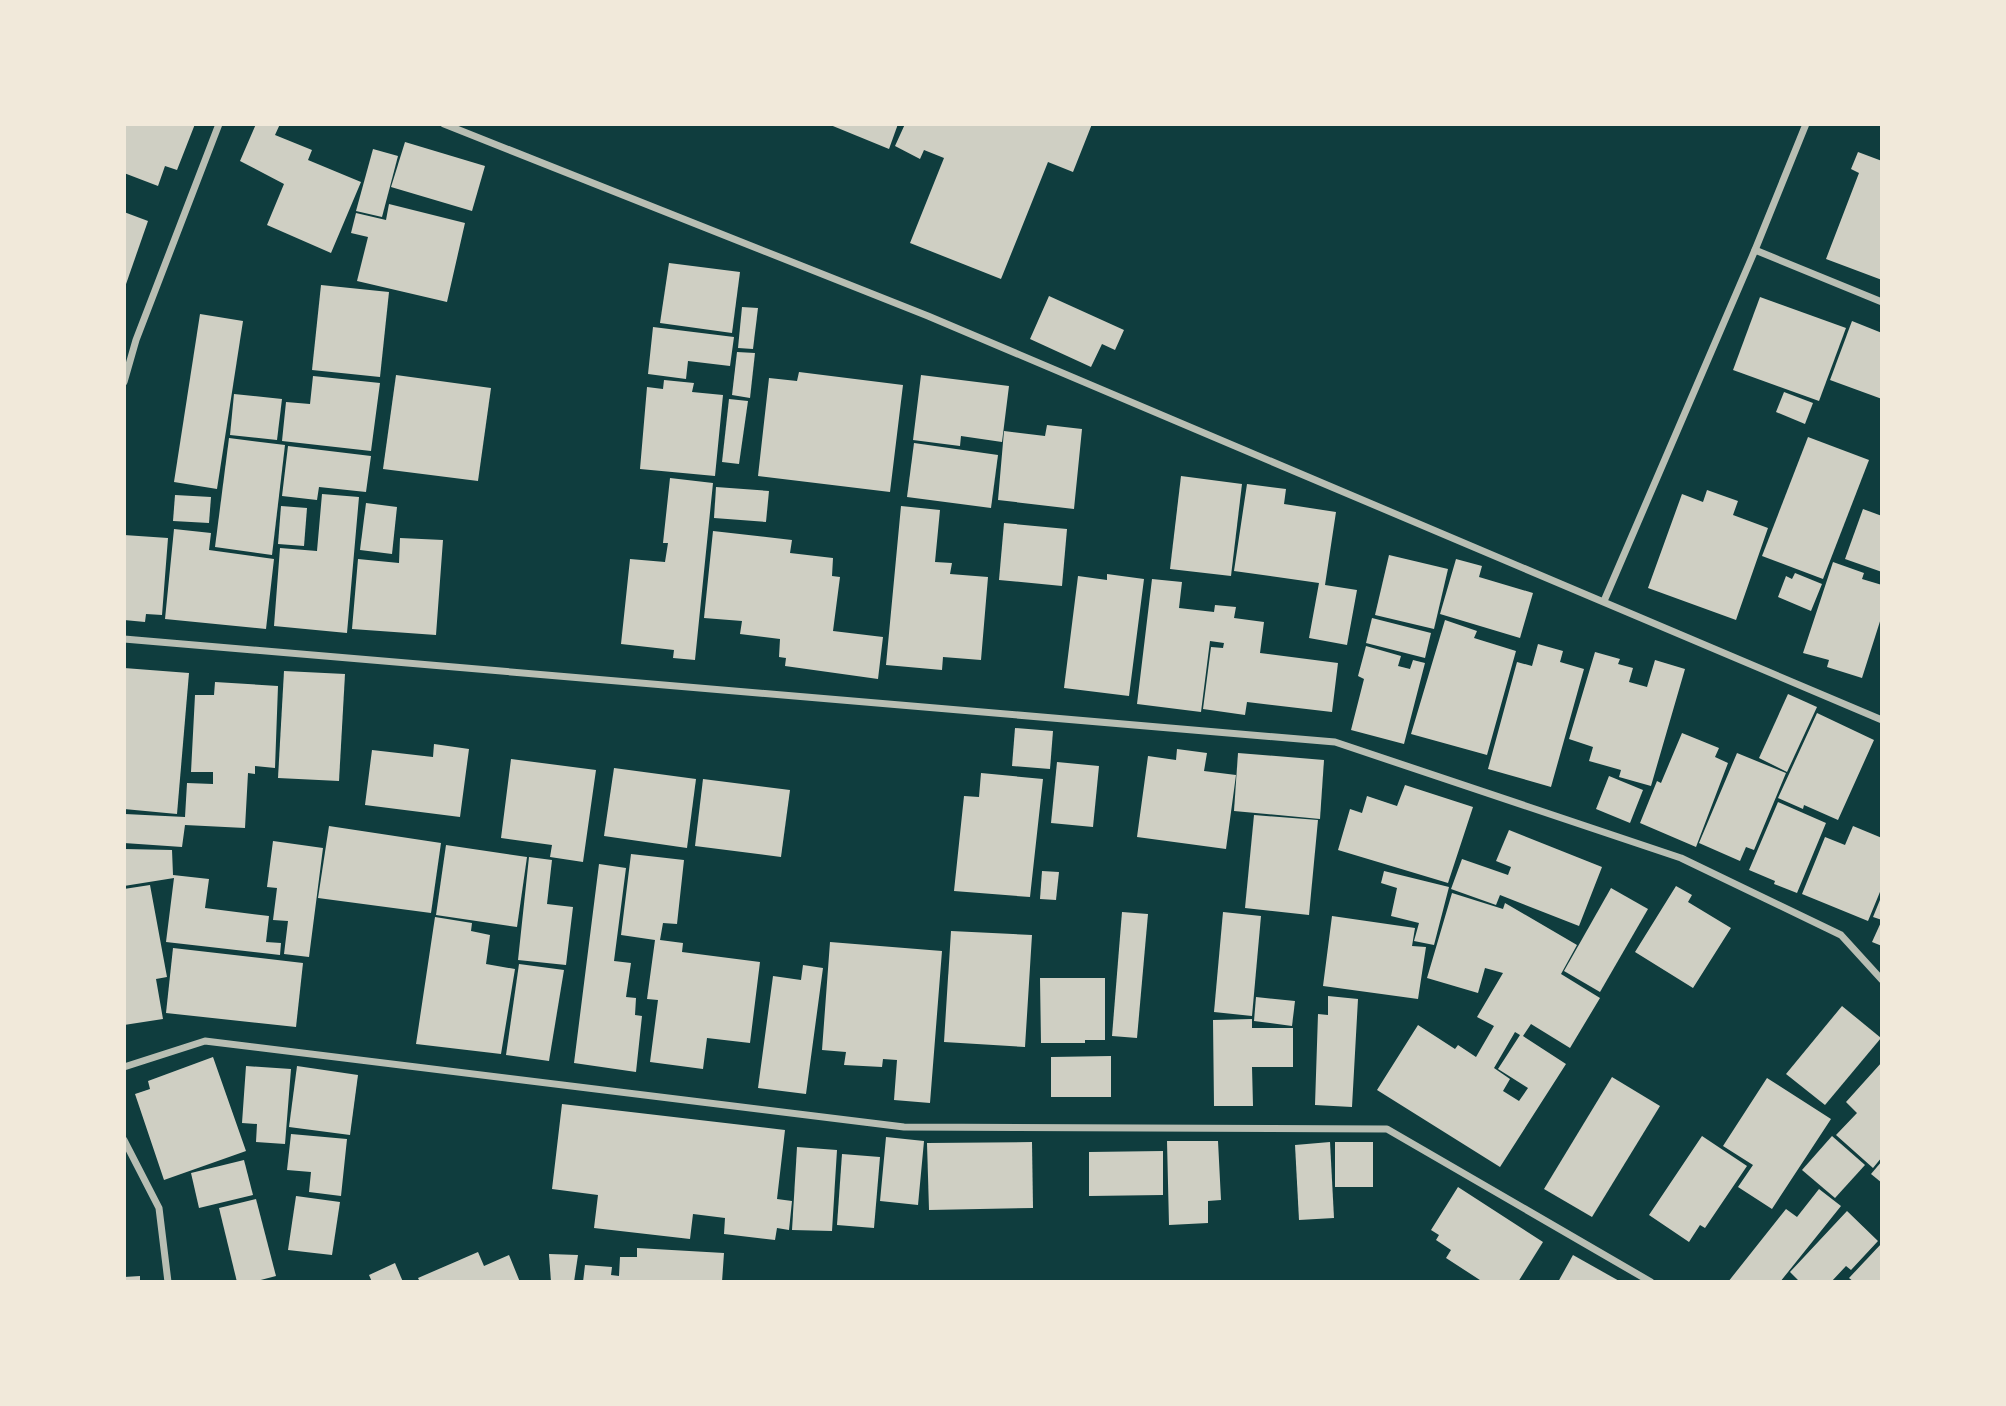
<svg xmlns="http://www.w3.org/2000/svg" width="2006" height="1406" viewBox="0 0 2006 1406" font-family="Roboto,sans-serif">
<rect width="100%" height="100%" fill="#0f3d3e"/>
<g fill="#cfcfc3" fill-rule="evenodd">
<path d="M124 124H195L177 170 165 166 158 186 124 173Z"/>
<path d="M256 124H280L275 135 312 150 308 160 361 182 331 253 267 225 284 184 240 161Z"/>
<path d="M828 124H898L889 149Z"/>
<path d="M905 124H1092L1073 172 1048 162 1001 279 910 243 944 158 924 150 920 159 895 146Z"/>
<path d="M405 142 485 166 472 211 391 187Z"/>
<path d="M373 149 398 156 382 217 356 211Z"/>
<path d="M1858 152 1882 161V280L1826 259 1859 173 1851 169Z"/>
<path d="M389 204 465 223 447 302 357 281 368 237 351 233 356 213 386 220Z"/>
<path d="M124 212 148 221 125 287H124Z"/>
<path d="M669 263 740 272 732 333 660 323Z"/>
<path d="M321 285 389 292 380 377 312 370Z"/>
<path d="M1049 296 1124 330 1115 350 1102 344 1091 367 1030 339Z"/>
<path d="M1760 297 1846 328 1819 401 1733 370Z"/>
<path d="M742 307 758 308 753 349 738 348Z"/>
<path d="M200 314 243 321 217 489 174 482Z"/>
<path d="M1852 321 1882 333V399L1830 380Z"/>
<path d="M653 327 734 337 730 366 688 361 686 379 648 374Z"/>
<path d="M737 352 755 353 750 398 732 395Z"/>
<path d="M799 372 903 385 890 492 758 476 769 378 797 381Z"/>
<path d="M396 375 491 388 478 481 383 469Z"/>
<path d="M921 375 1009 386 1002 442 961 436 960 446 913 440Z"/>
<path d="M313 376 380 383 371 451 282 441 286 402 310 404Z"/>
<path d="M664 380 694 383 692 392 723 395 715 476 640 469 647 387 663 389Z"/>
<path d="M1784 392 1813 403 1805 424 1776 412Z"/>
<path d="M234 394 282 399 277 440 230 435Z"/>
<path d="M729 399 748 401 739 464 722 462Z"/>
<path d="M1047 425 1082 429 1074 509 998 500 1004 431 1045 436Z"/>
<path d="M1808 437 1869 460 1823 579 1762 556Z"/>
<path d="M229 438 285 445 272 555 215 547Z"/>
<path d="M914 443 998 455 991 508 907 497Z"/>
<path d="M288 446 371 456 366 492 319 487 317 500 282 496Z"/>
<path d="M1181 476 1242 484 1231 576 1170 569Z"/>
<path d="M670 478 713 483 695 660 673 658 674 650 621 644 630 559 665 562 668 543H663Z"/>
<path d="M1247 484 1286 489 1284 504 1336 512 1325 585 1357 590 1347 645 1309 638 1319 583 1234 571Z"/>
<path d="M716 487 769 491 766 522 714 518Z"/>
<path d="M1707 490 1738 501 1733 515 1768 528 1736 620 1648 588 1682 494 1703 502Z"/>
<path d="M322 494 359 497 347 633 274 626 280 548 317 551Z"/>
<path d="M175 495 211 497 209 523 173 521Z"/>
<path d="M366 503 397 507 392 554 360 550Z"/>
<path d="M281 506 307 508 304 546 278 544Z"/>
<path d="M901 506 940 510 935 562 952 563 950 574 988 577 981 660 943 657 942 670 886 665Z"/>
<path d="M1863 509 1882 516V572L1845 559Z"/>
<path d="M1004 523 1067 529 1062 586 999 580Z"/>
<path d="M174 529 211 533 209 550 274 559 266 629 165 619Z"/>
<path d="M713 531 792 540 790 553 833 558 832 576 840 577 833 631 883 637 878 679 785 666 786 658 779 657 780 639 740 634 742 621 704 618Z"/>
<path d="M124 535 168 538 162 615 146 614 145 622 124 620Z"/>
<path d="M400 538 443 540 436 635 352 629 358 559 399 563Z"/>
<path d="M1389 555 1448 569 1434 629 1375 615Z"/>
<path d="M1456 559 1482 566 1479 577 1533 593 1520 638 1440 614Z"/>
<path d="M1833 562 1864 573 1862 579 1882 585V615L1862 678 1827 667 1829 660 1803 653Z"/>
<path d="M1795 573 1822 584 1811 611 1778 597 1786 576 1792 579Z"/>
<path d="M1107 574 1144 579 1129 696 1064 688 1078 576 1107 580Z"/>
<path d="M1152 579 1182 582 1179 608 1214 612 1215 605 1236 607 1234 618 1264 622 1260 653 1338 663 1332 712 1247 702 1245 715 1203 709 1211 647 1223 648 1224 643 1210 641 1201 712 1137 704Z"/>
<path d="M1372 618 1431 633 1425 658 1366 643Z"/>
<path d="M1445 620 1477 631 1474 638 1516 651 1487 755 1411 734Z"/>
<path d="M1538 644 1563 651 1560 662 1584 669 1551 787 1488 769 1517 662 1532 666Z"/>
<path d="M1366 646 1401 656 1398 666 1410 669 1413 660 1425 663 1404 744 1351 730 1364 679 1358 676Z"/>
<path d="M1595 652 1620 659 1618 664 1633 668 1629 682 1647 687 1655 660 1685 669 1651 786 1619 777 1621 770 1589 761 1593 747 1569 739Z"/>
<path d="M124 668 189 673 177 814 124 809Z"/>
<path d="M284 671 345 674 339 781 278 778Z"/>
<path d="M215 682 278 686 275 768 255 766V774L248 773 245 828 185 825 182 847 124 843 125 814 185 817 187 783 213 784V772H191L195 695H214Z"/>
<path d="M1788 694 1817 707 1787 772 1759 758Z"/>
<path d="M1817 713 1874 740 1838 820 1804 805 1803 809 1778 798Z"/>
<path d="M1015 728 1053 731 1050 769 1012 766Z"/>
<path d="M1682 733 1719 748 1715 757 1728 763 1696 847 1640 823 1657 781 1661 783Z"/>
<path d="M434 744 469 749 460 817 365 805 372 750 433 757Z"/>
<path d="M1177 749 1207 753 1204 771 1236 775 1226 849 1137 837 1148 756 1176 760Z"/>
<path d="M1238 753 1324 760 1320 819 1234 811Z"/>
<path d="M1737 753 1786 773 1754 850 1746 847 1740 861 1699 843Z"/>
<path d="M511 759 596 770 583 862 550 857 552 845 501 838Z"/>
<path d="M1057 762 1099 766 1093 827 1051 823Z"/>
<path d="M614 768 696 779 687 848 604 836Z"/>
<path d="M981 773 1043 779 1030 897 954 891 964 796 979 797Z"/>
<path d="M1609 776 1643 790 1630 823 1596 809Z"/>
<path d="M703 779 790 790 781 857 695 846Z"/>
<path d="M1405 785 1473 807 1448 883 1338 850 1350 809 1362 813 1367 796 1397 806Z"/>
<path d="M1778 802 1826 823 1797 893 1774 884 1775 881 1749 870Z"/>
<path d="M1254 815 1318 820 1309 915 1245 908Z"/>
<path d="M329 826 441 843 431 913 318 898Z"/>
<path d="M1853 826 1882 838V887L1868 921 1802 894 1825 837 1845 845Z"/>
<path d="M1509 830 1602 867 1579 926 1500 895 1496 905 1451 889 1462 859 1508 875 1511 867 1496 861Z"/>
<path d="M273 841 323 848 309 957 284 954 288 921 273 920 277 888 267 887Z"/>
<path d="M446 845 527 857 517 927 436 915Z"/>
<path d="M124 849 172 850 173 875 209 879 205 908 269 916 266 942 281 943 280 955 166 942 174 878 124 886Z"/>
<path d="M631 854 684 860 677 924 663 923 660 940 683 943 682 952 760 962 750 1043 707 1038 703 1069 650 1062 658 1000 647 999 655 940 621 935Z"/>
<path d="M529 857 552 860 547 904 573 907 566 965 518 960Z"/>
<path d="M599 864 626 868 614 961 631 963 626 997 636 998 635 1015 642 1016 636 1072 574 1063Z"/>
<path d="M1042 871 1059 872 1056 900 1040 899Z"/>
<path d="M1384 871 1449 887 1434 945 1414 941 1419 923 1391 916 1397 888 1381 883Z"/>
<path d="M150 885 167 977 156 979 163 1019 124 1025V889Z"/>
<path d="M1676 886 1692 895 1688 902 1731 928 1693 988 1635 952Z"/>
<path d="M1611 888 1648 909 1600 992 1564 971Z"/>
<path d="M1452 893 1503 909 1505 903 1577 945 1561 974 1600 998 1570 1048 1531 1024 1523 1036 1566 1064 1500 1167 1377 1090 1418 1025 1455 1049 1458 1045 1476 1057 1494 1026 1477 1017 1503 973 1485 968 1478 993 1427 978ZM1515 1032 1520 1035 1498 1069 1528 1088 1519 1101 1503 1091 1510 1079 1494 1068Z"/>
<path d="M1882 895V920L1873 917Z"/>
<path d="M1122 912 1148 914 1137 1038 1112 1036Z"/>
<path d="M1223 912 1261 916 1252 1016 1214 1012Z"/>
<path d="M1332 916 1415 928 1412 946 1426 947 1418 999 1323 986Z"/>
<path d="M435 917 472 923 471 931 490 935 486 964 515 969 501 1054 416 1044Z"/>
<path d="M1882 920V946L1872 942Z"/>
<path d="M951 931 1032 935 1025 1047 944 1042Z"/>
<path d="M830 942 942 951 930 1103 894 1100 897 1060 883 1059 882 1067 844 1065 846 1052 822 1050Z"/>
<path d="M173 948 303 963 296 1027 166 1013Z"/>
<path d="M519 964 564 970 549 1061 506 1055Z"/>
<path d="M803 965 823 968 806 1094 758 1088 773 976 801 980Z"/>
<path d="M1040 978H1105V1040H1085V1043H1041Z"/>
<path d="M1328 996 1358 999 1352 1107 1315 1105 1318 1014 1328 1015Z"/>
<path d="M1256 997 1295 1001 1292 1026 1254 1021Z"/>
<path d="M1842 1006 1881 1038 1825 1105 1786 1074Z"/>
<path d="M1252 1019V1028H1293V1067H1252L1253 1106H1214L1213 1020Z"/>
<path d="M1111 1056V1097H1051V1057Z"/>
<path d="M213 1057 246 1151 164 1180 135 1094 150 1089 148 1081Z"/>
<path d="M1882 1062V1157L1873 1168 1836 1135 1857 1113 1846 1102Z"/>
<path d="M246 1066 291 1069 285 1144 256 1142 257 1124 242 1123Z"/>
<path d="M297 1066 358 1075 350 1135 289 1127Z"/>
<path d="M1612 1077 1660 1106 1592 1217 1544 1189Z"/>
<path d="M1767 1078 1831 1119 1772 1209 1738 1187 1753 1165 1723 1146Z"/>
<path d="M562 1104 785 1130 777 1199 792 1201 789 1230 777 1228 775 1240 724 1234 725 1218 693 1214 690 1239 594 1228 598 1195 552 1189Z"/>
<path d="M291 1134 347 1139 341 1196 309 1192 311 1172 287 1170Z"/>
<path d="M1702 1136 1747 1166 1705 1228 1700 1225 1689 1242 1649 1215Z"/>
<path d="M1832 1136 1865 1165 1835 1198 1802 1170Z"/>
<path d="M886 1137 924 1141 918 1205 880 1201Z"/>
<path d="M1167 1141H1218L1221 1200 1208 1201V1223L1169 1225Z"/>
<path d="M1032 1142 1033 1208 929 1210 927 1143Z"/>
<path d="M1330 1142 1334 1218 1299 1220 1295 1145Z"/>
<rect x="1335" y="1142" width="38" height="45"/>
<path d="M797 1147 837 1150 832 1231 792 1230Z"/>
<path d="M1163 1151V1195L1089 1196V1152Z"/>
<path d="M842 1154 880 1157 874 1228 837 1225Z"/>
<path d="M244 1160 253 1195 199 1208 191 1173Z"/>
<path d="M1882 1161V1183L1871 1174Z"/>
<path d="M1458 1187 1543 1242 1518 1282H1483L1446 1258 1451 1250 1436 1240 1439 1235 1431 1230Z"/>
<path d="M1819 1189 1841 1206 1780 1282H1728L1786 1209 1797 1217Z"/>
<path d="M296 1196 340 1202 332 1255 288 1250Z"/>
<path d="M256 1199 276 1276 253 1282H237L219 1208Z"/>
<path d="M1847 1211 1878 1241 1851 1270 1846 1266 1831 1282H1800L1790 1272Z"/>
<path d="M1882 1243V1282H1854L1849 1278Z"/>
<path d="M637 1248 724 1253 722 1282H583L585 1265 612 1267 611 1275 619 1276 620 1257H637Z"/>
<path d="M478 1252 484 1266 509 1255 520 1282H420L418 1278Z"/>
<path d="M549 1254 578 1255 574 1282H551Z"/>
<path d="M1573 1255 1621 1282H1558Z"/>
<path d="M395 1263 403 1282H372L369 1275Z"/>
<path d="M140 1276V1282H124V1277Z"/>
</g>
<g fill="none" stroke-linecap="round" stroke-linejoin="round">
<g stroke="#b8beb3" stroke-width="7">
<path d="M444 124 928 316 1882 720"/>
<path d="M1755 250 1882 302"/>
<path d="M124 382 136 340 219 124"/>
<path d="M1604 601 1755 250 1806 124"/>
<path d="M124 639 1335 742 1681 858 1841 935 1882 980"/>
<path d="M124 1067 205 1041 904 1127 1387 1129 1651 1282"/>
<path d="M124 1140 159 1208 168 1282"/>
</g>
</g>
<rect width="2006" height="1406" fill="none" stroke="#f1e9da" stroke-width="252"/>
</svg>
